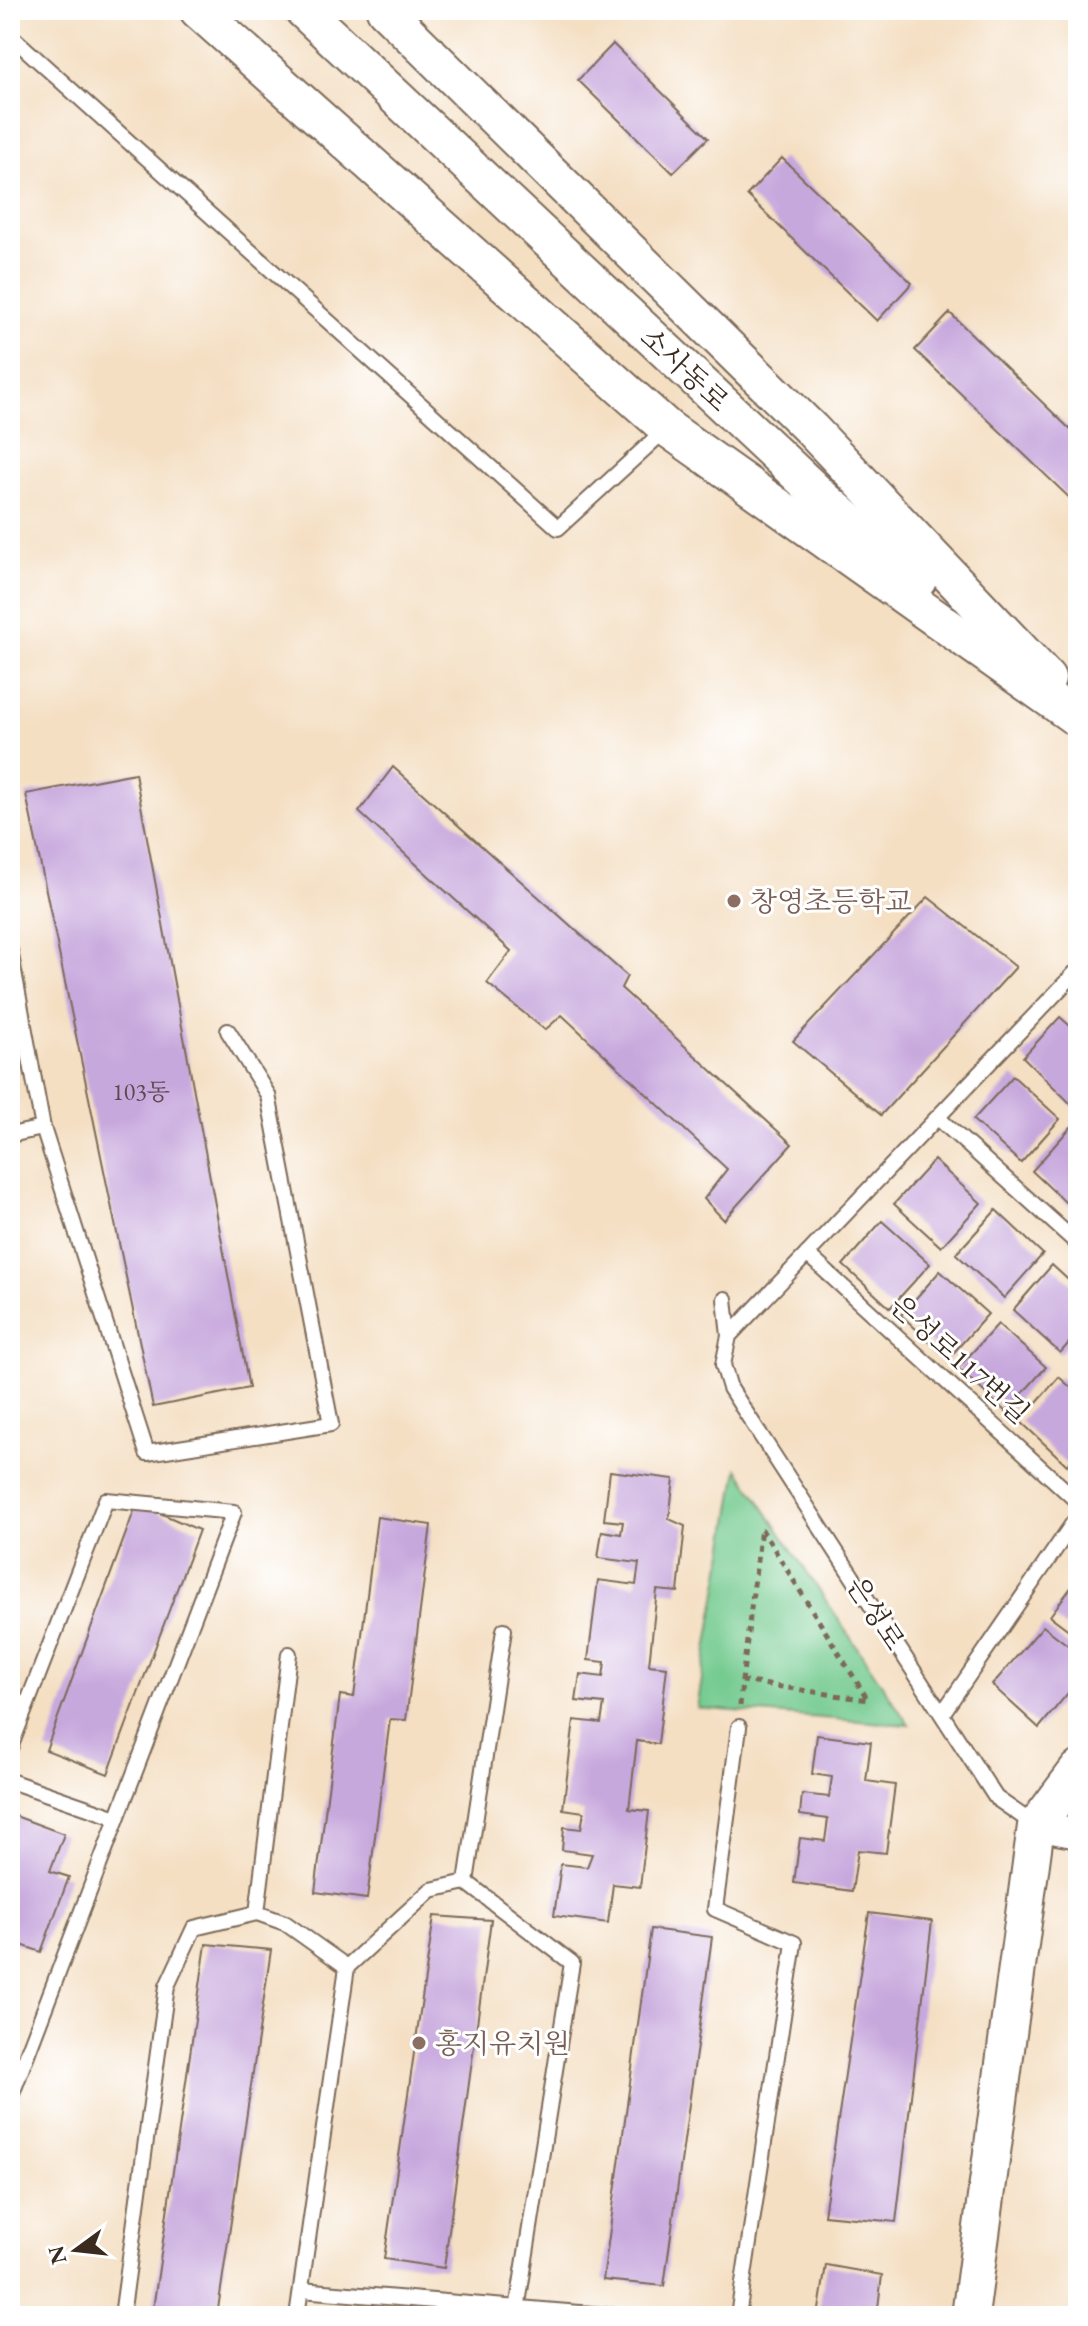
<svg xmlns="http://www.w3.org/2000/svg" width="1088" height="2326" viewBox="0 0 1088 2326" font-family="'EB Garamond','Noto Serif KR',serif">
<rect width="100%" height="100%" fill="#fff"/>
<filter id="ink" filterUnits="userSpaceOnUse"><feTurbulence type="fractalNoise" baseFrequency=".0125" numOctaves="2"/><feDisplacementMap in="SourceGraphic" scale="16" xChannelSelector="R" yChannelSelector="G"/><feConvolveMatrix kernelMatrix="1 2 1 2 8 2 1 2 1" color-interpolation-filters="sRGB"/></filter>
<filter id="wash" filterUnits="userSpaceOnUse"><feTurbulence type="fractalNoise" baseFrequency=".006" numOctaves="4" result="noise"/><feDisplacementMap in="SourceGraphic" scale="32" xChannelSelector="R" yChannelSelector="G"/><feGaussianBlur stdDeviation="1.8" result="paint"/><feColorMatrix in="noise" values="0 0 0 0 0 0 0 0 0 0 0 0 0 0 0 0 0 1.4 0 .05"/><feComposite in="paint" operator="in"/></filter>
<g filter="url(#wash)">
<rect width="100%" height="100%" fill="#f4dfc3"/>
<path fill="#75cb90" stroke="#587a57" stroke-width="2" d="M738 1469 909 1725 697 1708Z"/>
<g id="blocks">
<g fill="#c7a8dd">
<path d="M613 44 708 138 673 173 578 80Z"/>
<path d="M782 158 912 283 877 321 747 195Z"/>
<path d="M950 313 1078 437V506L915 350Z"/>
<path d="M393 767 627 976 621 988 792 1144 724 1220 704 1199 727 1169 562 1015 545 1030 487 983 511 951 359 812Z"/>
<path d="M135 773 249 1388 153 1407 26 794Z"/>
<path d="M928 897 1016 967 881 1115 793 1041Z"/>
<path d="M1060 1017 1078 1033V1102L1074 1107 1023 1057Z"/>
<path d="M1013 1076 1060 1119 1021 1163 973 1120Z"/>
<path d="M1071 1127 1078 1134V1214L1032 1171Z"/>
<path d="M934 1160 981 1203 941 1247 894 1204Z"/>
<path d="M996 1210 1043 1254 1004 1298 956 1254Z"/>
<path d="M882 1221 930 1264 890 1308 843 1265Z"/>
<path d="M1052 1265 1078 1289V1333L1060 1353 1013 1310Z"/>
<path d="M940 1271 988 1314 948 1359 901 1315Z"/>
<path d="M998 1324 1046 1367 1006 1412 958 1368Z"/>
<path d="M1059 1377 1078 1394V1453L1067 1465 1020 1421Z"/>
<path d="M610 1471 674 1479 669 1519 685 1526 678 1592 657 1590 649 1665 667 1667 658 1744 637 1741 629 1809 649 1811 640 1887 613 1884 608 1923 554 1916 561 1864 587 1867 592 1854 562 1850 564 1827 581 1829 584 1812 563 1809 574 1720 601 1723 604 1704 576 1701 580 1674 603 1677 605 1662 588 1660 598 1580 636 1585 639 1563 598 1558 602 1531 621 1534 623 1522 604 1520Z"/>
<path d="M137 1503 199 1530 108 1774 46 1750Z"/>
<path d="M377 1517 431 1525 406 1720 390 1719 367 1899 315 1892 340 1695 354 1697Z"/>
<path d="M1078 1578V1637L1050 1616Z"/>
<path d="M1043 1626 1078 1653V1681L1039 1728 992 1685Z"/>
<path d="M817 1735 871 1742 866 1781 895 1785 886 1853 858 1850 852 1891 794 1883 800 1838 825 1841 828 1819 800 1815 802 1794 829 1797 832 1777 812 1774Z"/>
<path d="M10 1814 64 1834 50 1871 69 1877 41 1952 16 1943 10 1957Z"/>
<path d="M869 1913 932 1921 896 2222 824 2215Z"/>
<path d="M434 1916 491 1920 444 2268 384 2259Z"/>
<path d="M651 1929 712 1937 664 2286 603 2280Z"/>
<path d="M206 1944 271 1950 217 2316H152Z"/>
<path d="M826 2265 882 2275 877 2316H818Z"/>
</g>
</g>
</g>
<g filter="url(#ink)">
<use href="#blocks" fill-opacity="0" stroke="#7c6958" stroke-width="2"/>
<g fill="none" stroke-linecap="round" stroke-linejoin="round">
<defs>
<g id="service">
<path d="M10 35 558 528 666 429"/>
<path d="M10 950 43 1128 10 1135"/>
<path d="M938 1118 1078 1244"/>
<path d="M43 1128 147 1453 331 1424 268 1095 228 1031"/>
<path d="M807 1254 1078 1502"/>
<path d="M725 1299 729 1336"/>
<path d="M289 1654 257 1913 285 1923 347 1967"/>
<path d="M942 1714 1078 1516"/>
<path d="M10 1748 106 1500 234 1512 10 2099"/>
<path d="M10 1781 117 1818"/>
<path d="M1035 1825 996 1798 730 1388 723 1365 729 1336 1075 973 1078 976"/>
<path d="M466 1882 572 1963 516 2316"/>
<path d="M301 2290 616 2316"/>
<path d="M122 2316 167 1986 194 1928 257 1913"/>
<path d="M297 2316 347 1967 431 1890 466 1882 504 1630"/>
<path d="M738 2316 794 1943 715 1909 739 1727"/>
</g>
<path id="minor" d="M1036 1826 1078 1834"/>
<g id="tertiary">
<path d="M198 10 667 428 1078 719"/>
<path d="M303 10 827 502 918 580"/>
<path d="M385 10 811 429 1047 678"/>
<path d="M970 2316 1036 1826 1078 1770"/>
</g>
</defs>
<use href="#service" stroke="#7c6958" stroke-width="18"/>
<use href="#minor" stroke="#7c6958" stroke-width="32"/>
<use href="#tertiary" stroke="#7c6958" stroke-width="40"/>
<path stroke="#7c6958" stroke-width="5" stroke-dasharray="6 6" stroke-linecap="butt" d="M740 1706 742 1681 868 1700 761 1528 742 1681"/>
<use href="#service" stroke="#fff" stroke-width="14"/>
<use href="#minor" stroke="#fff" stroke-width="28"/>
<use href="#tertiary" stroke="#fff" stroke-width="36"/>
</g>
</g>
<g fill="#8d6e63" stroke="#fff" stroke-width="3">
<circle cx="734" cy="901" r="8"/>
<circle cx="419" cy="2043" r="8"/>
</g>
<g text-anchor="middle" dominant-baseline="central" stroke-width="6" stroke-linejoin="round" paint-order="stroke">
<g font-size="24" fill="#5e4a4e">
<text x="141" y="1091">103동</text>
</g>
<g font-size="28" fill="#3b2a1e" stroke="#fff">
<text transform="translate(685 369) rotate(43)">소사동로</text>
<text transform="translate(960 1359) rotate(42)">은성로117번길</text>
<text transform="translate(876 1613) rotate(57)">은성로</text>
</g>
<g font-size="28" fill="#785e54" stroke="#fff" text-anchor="start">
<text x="750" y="901">창영초등학교</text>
<text x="435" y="2043">홍지유치원</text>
</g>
</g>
<rect width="1088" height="2326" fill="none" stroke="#fff" stroke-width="40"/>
<g transform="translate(76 2250) rotate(255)" stroke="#ffffff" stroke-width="6" paint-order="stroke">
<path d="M0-6L14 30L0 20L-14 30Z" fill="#3b2a1e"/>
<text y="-12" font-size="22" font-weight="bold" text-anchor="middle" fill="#3b2a1e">N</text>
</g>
</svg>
